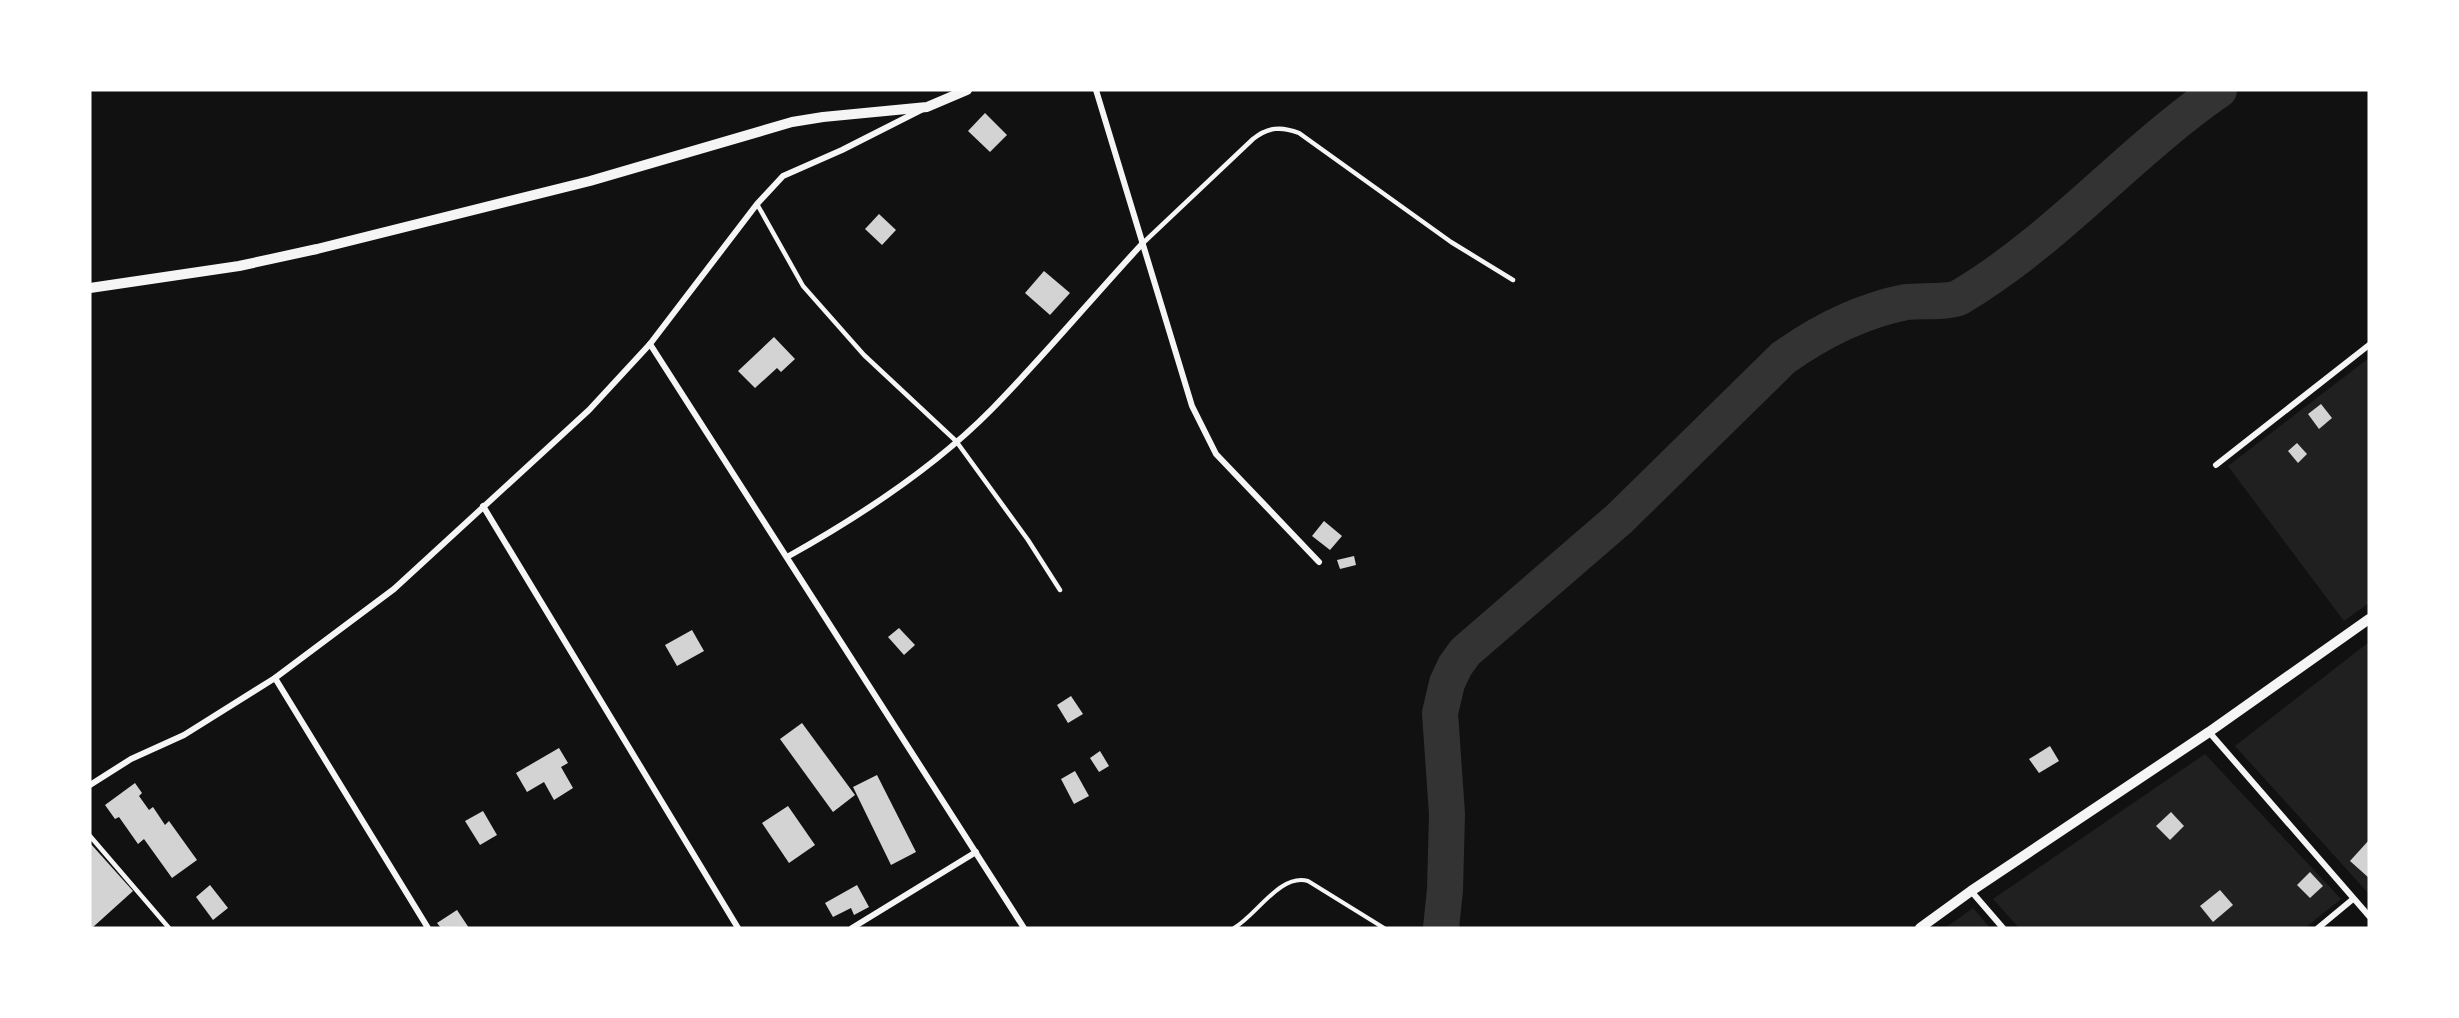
<svg xmlns="http://www.w3.org/2000/svg" width="2459" height="1018" viewBox="0 0 2459 1018" font-family="'IBM Plex Sans',sans-serif">
<rect width="100%" height="100%" fill="#111"/>
<g fill="#202020">
<path d="M2369 358V603L2344 621 2228 466Z"/>
<path d="M2369 642V894L2235 746Z"/>
<path d="M2205 754 2341 899 2305 928H2019L1993 899Z"/>
<path d="M1973 908 1990 928H1945Z"/>
</g>
<g fill="none" stroke-linecap="round" stroke-linejoin="round">
<path stroke="#333" stroke-width="36" d="M1441 928 1445 890 1447 814 1440 713 1447 683 1455 666 1465 652 1619 519 1783 358C1821 331 1860 311 1906 302 1920 300 1950 303 1960 297 2056 240 2128 153 2219 90"/>
</g>
<g fill="#d3d3d3">
<path d="M985 113 1007 135 990 152 968 131Z"/>
<path d="M879 214 896 230 882 245 865 229Z"/>
<path d="M1044 271 1070 293 1050 315 1025 293Z"/>
<path d="M774 337 795 359 781 372 777 368 755 388 738 371Z"/>
<path d="M2321 404 2332 418 2319 429 2308 414Z"/>
<path d="M2297 443 2307 454 2298 463 2288 451Z"/>
<path d="M1324 521 1342 536 1330 550 1312 536Z"/>
<path d="M1354 556 1356 565 1340 569 1337 560Z"/>
<path d="M899 628 915 645 904 655 888 637Z"/>
<path d="M692 630 704 651 677 666 665 645Z"/>
<path d="M1071 696 1083 714 1068 723 1057 705Z"/>
<path d="M802 723 855 795 833 812 780 739Z"/>
<path d="M2050 746 2059 761 2039 773 2029 759Z"/>
<path d="M559 748 568 763 561 767 573 788 554 800 544 782 527 792 516 773Z"/>
<path d="M1100 751 1109 766 1099 772 1090 758Z"/>
<path d="M1075 771 1089 796 1074 804 1061 779Z"/>
<path d="M877 775 916 852 891 865 853 787Z"/>
<path d="M135 783 142 793 139 796 149 810 153 807 165 825 169 821 197 860 172 878 144 839 138 844 119 817 115 819 105 805Z"/>
<path d="M788 806 815 845 789 863 762 823Z"/>
<path d="M483 811 497 835 480 845 465 821Z"/>
<path d="M2171 812 2184 826 2170 840 2156 826Z"/>
<path d="M2369 840V878L2350 861Z"/>
<path d="M90 843 133 891 92 928H90Z"/>
<path d="M2310 872 2323 886 2310 898 2297 885Z"/>
<path d="M210 885 228 908 213 920 196 897Z"/>
<path d="M857 885 869 907 854 915 851 908 833 917 825 903Z"/>
<path d="M2220 890 2233 905 2213 922 2200 906Z"/>
<path d="M457 910 469 928H441L437 923Z"/>
</g>
<g fill="none" stroke-linecap="round" stroke-linejoin="round">
<path stroke="#f5f5f5" stroke-width="4" d="M1234 928C1257 915 1280 873 1308 881L1384 928"/>
<g stroke="#f5f5f5" stroke-width="4.5">
<path d="M757 204 803 286 864 355 956 441 1028 540 1060 590"/>
<path d="M1142 244 1253 139C1268 127 1281 126 1299 133L1451 242 1513 280"/>
<path d="M90 836 169 928"/>
</g>
<g stroke="#f5f5f5" stroke-width="6">
<path d="M1096 90 1192 406 1216 454 1319 562"/>
<path d="M650 344 1024 928"/>
<path d="M2216 465 2369 345"/>
<path d="M483 506 738 928"/>
<path d="M787 557C857 518 936 466 992 409 1044 356 1092 298 1142 244"/>
<path d="M275 678 428 928"/>
<path d="M2209 732 2369 916"/>
<path d="M90 785 131 759 184 735 275 678 394 589 589 410 650 344 757 204 783 176 842 150 921 110"/>
<path d="M1971 891 2003 928"/>
<path d="M852 928 976 852"/>
<path d="M2318 928 2353 899"/>
</g>
<g stroke="#f5f5f5" stroke-width="10">
<path d="M90 288 239 266 317 249 590 181 792 122 823 117 927 107 967 90"/>
<path d="M1920 928 1971 891 2209 732 2369 619"/>
</g>
</g>
<rect width="2459" height="1018" fill="none" stroke="#ffffff" stroke-width="183"/>
</svg>
